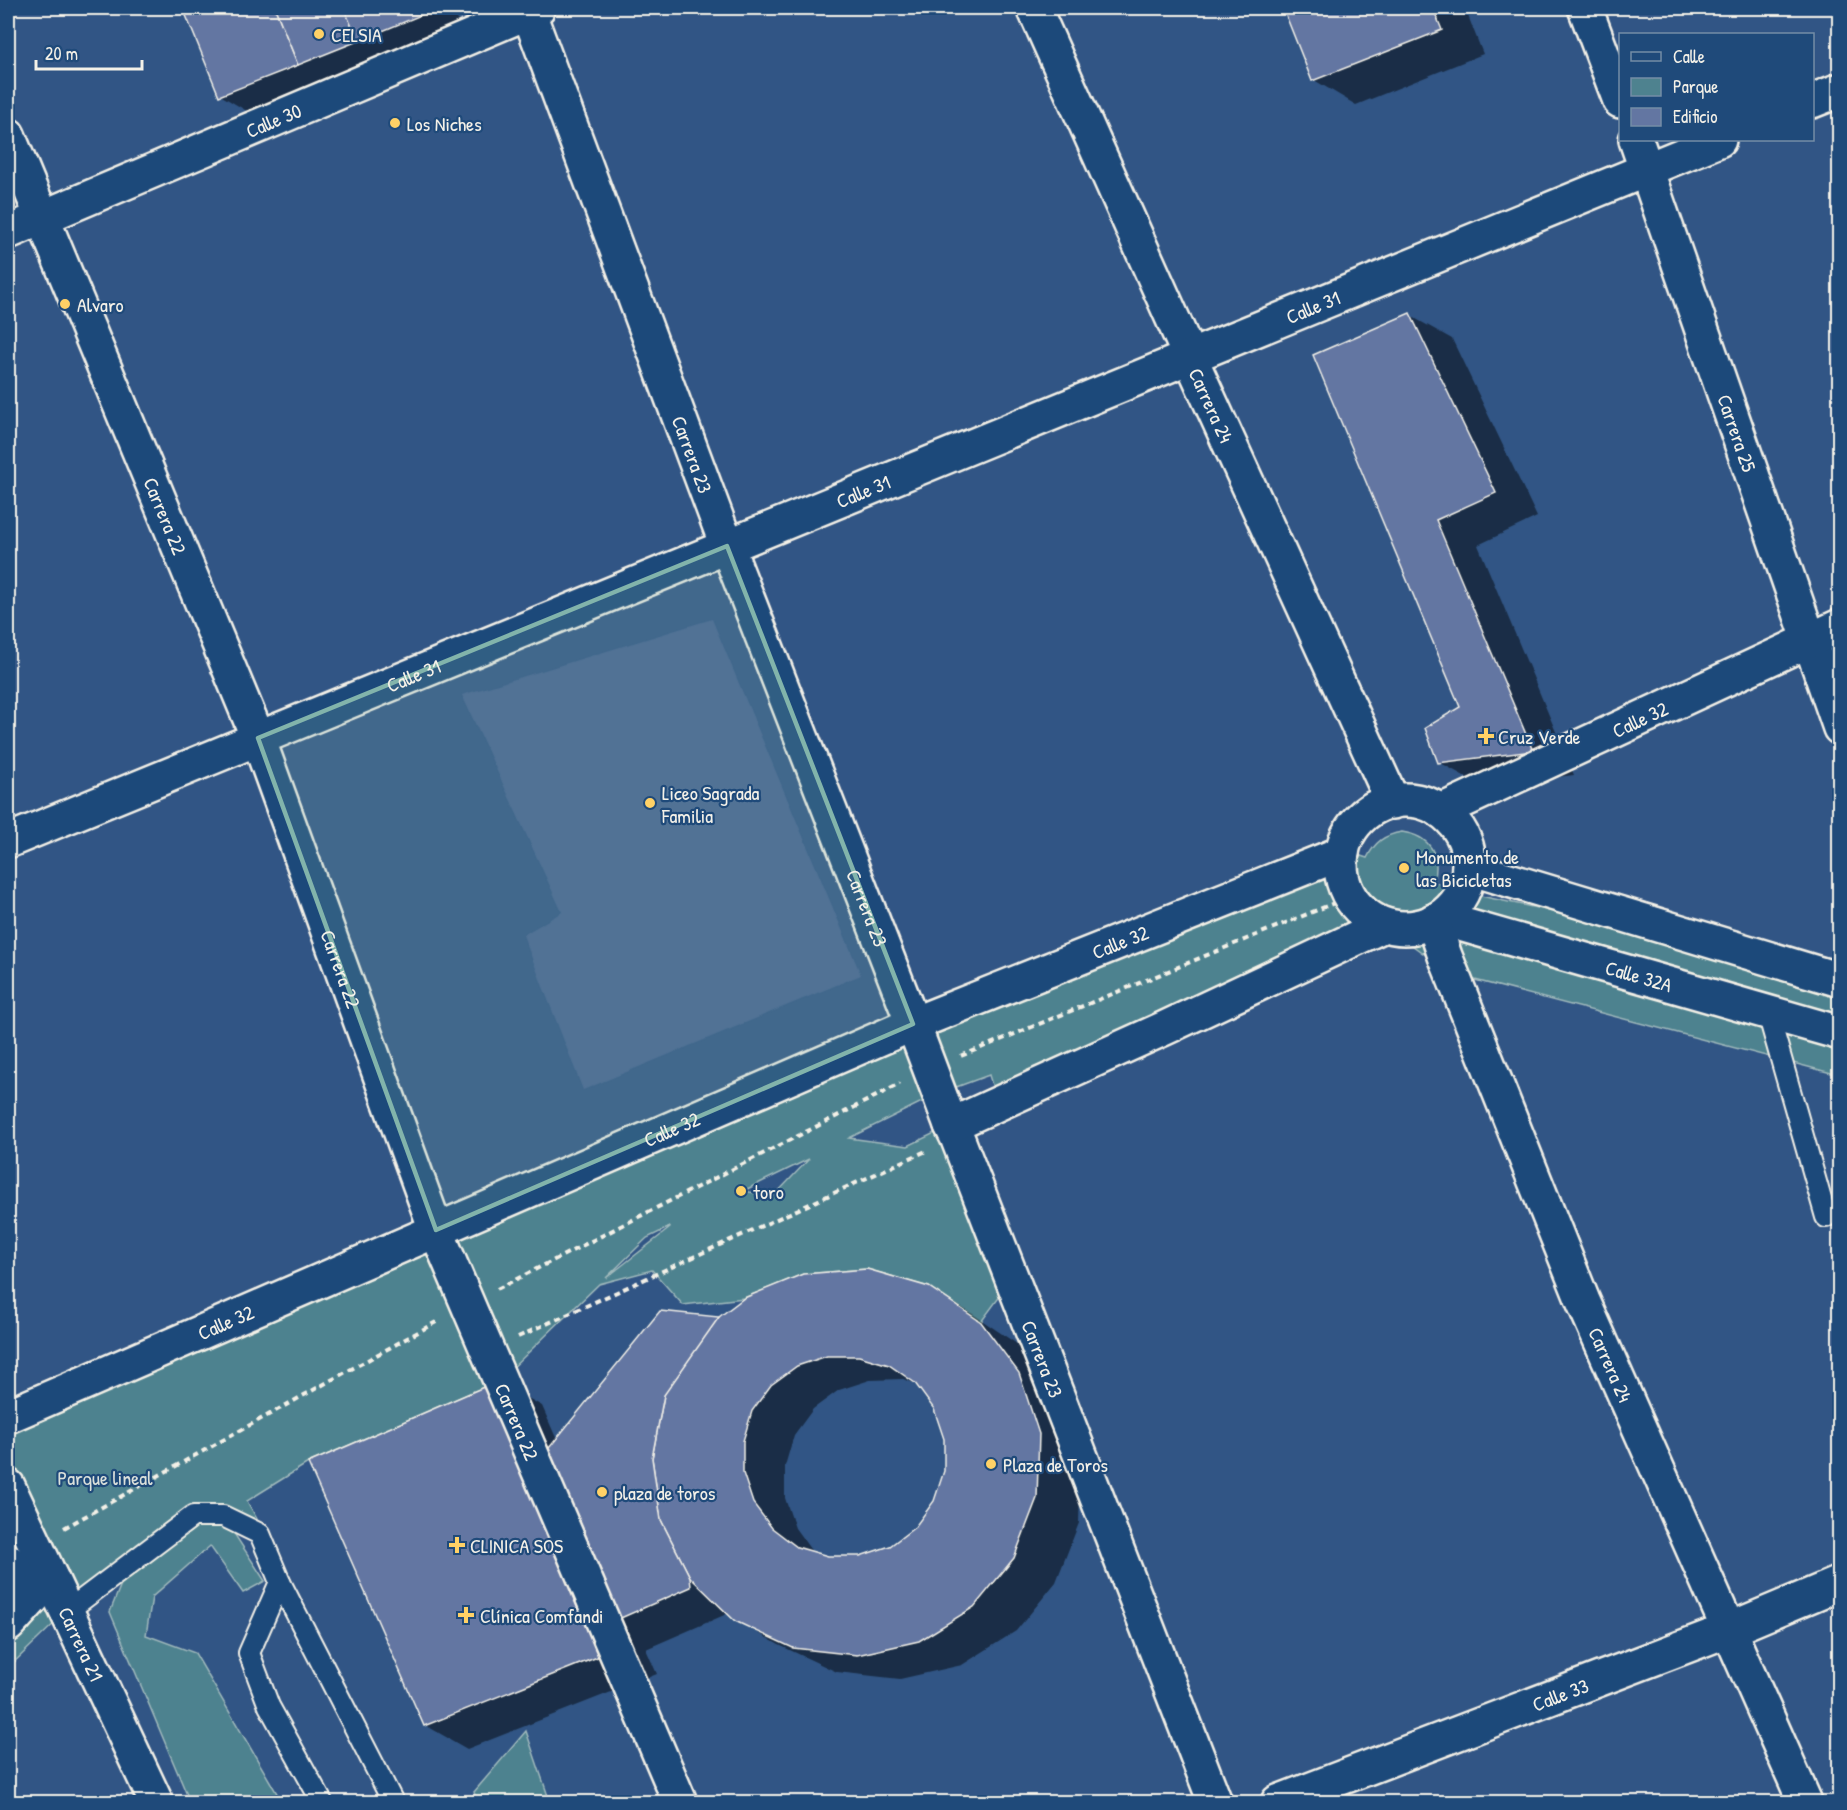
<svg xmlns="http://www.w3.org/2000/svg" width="1847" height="1810" viewBox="0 0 1847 1810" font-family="'Patrick Hand',sans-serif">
<rect width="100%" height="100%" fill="#315585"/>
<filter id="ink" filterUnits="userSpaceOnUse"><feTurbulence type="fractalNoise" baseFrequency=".0167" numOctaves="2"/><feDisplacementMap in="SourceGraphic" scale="12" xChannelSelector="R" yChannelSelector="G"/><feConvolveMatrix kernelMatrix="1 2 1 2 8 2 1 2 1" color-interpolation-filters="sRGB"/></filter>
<g filter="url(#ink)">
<path fill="#446290" d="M712 619 861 975 583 1090 523 935 562 912 462 695Z"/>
<g fill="#4e828f" stroke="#a1babc" stroke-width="1.5" fill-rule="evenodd">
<path d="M1402 832C1430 836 1441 854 1434 882L1462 892 1839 973V1075L1452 974 1384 925 995 1095 989 1075 940 1093 849 1138 908 1146 951 1125 1012 1280 981 1322 929 1287 867 1269 803 1274 744 1298 683 1305 652 1270 599 1284 500 1380 308 1463 247 1501 257 1519 235 1535 265 1581 243 1593 210 1546 152 1597 146 1635 195 1653 282 1802H190L110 1612 123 1579 66 1612 8 1668V1416L913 1024 1358 855 1367 858C1375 842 1384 835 1402 832ZM809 1159 774 1196 743 1191ZM670 1227V1228L606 1278 647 1238Z"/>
<path d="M526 1731 550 1802H477L474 1792Z"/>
</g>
<g fill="#0007" fill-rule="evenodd">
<path d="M185 8H483L457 18 462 30 262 120 220 95Z"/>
<path d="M1285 8H1465L1483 54 1356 105 1314 80Z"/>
<path d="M1409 315 1452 339 1537 517 1478 545 1574 775 1482 786 1439 762 1462 708 1315 355Z"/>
<path d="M928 1288 971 1313 1023 1348 1081 1459 1079 1523 1056 1582 1016 1631 962 1665 900 1679 837 1672 779 1645 736 1620 729 1613 646 1649 657 1674 467 1749 425 1725 500 1382 542 1406 557 1440 719 1318ZM903 1379 917 1384 935 1408 945 1439V1471L935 1502 916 1528 890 1547 860 1558H828L813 1553 795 1528 785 1498V1466L794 1435 813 1409 839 1390 870 1380Z"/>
</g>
<g fill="#6376a2" stroke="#f4f1e8" stroke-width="1.5" fill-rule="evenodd">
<path d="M183 8H275L298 65 219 96Z"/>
<path d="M275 8H344L358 41 298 65Z"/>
<path d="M344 8H429L431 11 358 41Z"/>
<path d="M1283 8H1433L1442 30 1312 81Z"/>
<path d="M1410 313 1496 493 1436 520 1533 751 1438 763 1425 728 1460 707 1313 355Z"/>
<path d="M867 1269 929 1287 981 1322 1019 1373 1039 1434 1037 1498 1014 1558 974 1607 919 1641 857 1655 793 1648 735 1621 690 1577 661 1520 652 1458 664 1395 687 1353 719 1317 744 1298 803 1274ZM827 1356H859L889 1365 915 1383 934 1409 944 1439V1471L934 1501 915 1527 890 1546 860 1556H828L797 1547 772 1528 753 1503 743 1473V1441L752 1411 771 1385 797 1366Z"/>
<path d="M660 1311 719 1317 664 1395 652 1458 661 1520 690 1577 691 1587 605 1625 536 1464Z"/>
<path d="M500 1380 615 1650 424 1726 308 1463Z"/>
</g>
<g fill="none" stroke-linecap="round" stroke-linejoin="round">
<defs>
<g id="lane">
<path d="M1768 1013 1826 1217"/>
<path d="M280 1582 249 1653 269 1706 322 1802"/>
<path d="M66 1612 193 1516H223L260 1534 280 1582 393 1802"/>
</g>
<g id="street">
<path id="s1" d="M527 8 727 546 913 1024 951 1125 957 1137 1215 1802"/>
<path id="s2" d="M1034 8 1189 355 1393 802"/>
<path d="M1585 8 1620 101"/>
<path id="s3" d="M8 135 258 738 436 1230 680 1802"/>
<path id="s4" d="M1636 140 1840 728"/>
<path id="s5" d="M8 232 538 8"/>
<circle cx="1405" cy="864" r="64"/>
<path id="s6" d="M1441 811 1840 626"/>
<path d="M1469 868 1840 980"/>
<path id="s7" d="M1439 918 1840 1033"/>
<path id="s8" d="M1433 921 1445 956 1583 1301 1805 1802"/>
<path d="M951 1125 1165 1028 1384 925"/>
<path id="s9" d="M8 1416 913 1024 1342 853"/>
<path id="s10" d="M8 1486 156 1802"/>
<path d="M8 1561C25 1572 17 1601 15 1617"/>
<path d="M8 1625 51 1578"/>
<path id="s11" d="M1278 1802 1728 1630 1840 1583"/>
</g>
<g id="secondary">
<path d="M1812 101 1840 90"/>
<path id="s12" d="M8 841 1719 140"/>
</g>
</defs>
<use href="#lane" stroke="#f4f1e8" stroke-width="24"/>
<use href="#street" stroke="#f4f1e8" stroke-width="38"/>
<use href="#secondary" stroke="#f4f1e8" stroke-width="38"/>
<g stroke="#f4f1e8" stroke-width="4" stroke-dasharray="6 4.5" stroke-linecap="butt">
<path d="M961 1056 1349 897H1360"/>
<path d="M497 1289 900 1084"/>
<path d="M518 1337 926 1151"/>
<path d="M64 1528 438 1321"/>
</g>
<use href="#lane" stroke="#1f4a7a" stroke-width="20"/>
<use href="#street" stroke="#1f4a7a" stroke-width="33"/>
<use href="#secondary" stroke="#1f4a7a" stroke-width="33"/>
</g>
</g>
<path fill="#82b4ab" fill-opacity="0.2" stroke="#82b4ab" stroke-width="4.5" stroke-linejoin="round" d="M727 546 913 1024 436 1230 258 738Z"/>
<g fill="#ffd166" stroke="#1f4a7a" stroke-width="2">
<circle cx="319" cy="34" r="6"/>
<circle cx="395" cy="123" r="6"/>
<circle cx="65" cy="304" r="6"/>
<path d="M1483 727h6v6h6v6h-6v6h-6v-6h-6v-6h6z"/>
<circle cx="650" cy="803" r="6"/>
<circle cx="1404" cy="868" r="6"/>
<circle cx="741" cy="1191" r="6"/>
<circle cx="991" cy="1464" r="6"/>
<circle cx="602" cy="1492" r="6"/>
<path d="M454 1536h6v6h6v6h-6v6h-6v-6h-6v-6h6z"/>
<path d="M463 1606h6v6h6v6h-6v6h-6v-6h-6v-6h6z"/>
</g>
<g text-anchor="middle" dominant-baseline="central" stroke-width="4.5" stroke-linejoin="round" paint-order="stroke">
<g font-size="20" fill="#f4f1e8" stroke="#1f4a7a" text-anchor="start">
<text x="331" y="34">CELSIA</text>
<text x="407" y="123">Los Niches</text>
<text x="77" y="304">Alvaro</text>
<text x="1498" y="736">Cruz Verde</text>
<text x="662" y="792">Liceo Sagrada<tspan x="662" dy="23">Familia</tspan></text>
<text x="1416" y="856">Monumento de<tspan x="1416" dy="23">las Bicicletas</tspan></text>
<text x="753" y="1191">toro</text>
<text x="1003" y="1464">Plaza de Toros</text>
<text x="614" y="1492">plaza de toros</text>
<text x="470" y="1545">CLINICA SOS</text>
<text x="480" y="1615">Clínica Comfandi</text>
</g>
<g font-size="20" fill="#f4f1e8" stroke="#1f4a7a">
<text stroke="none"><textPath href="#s5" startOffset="288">Calle 30</textPath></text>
<text stroke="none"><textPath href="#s12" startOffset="1410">Calle 31</textPath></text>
<text stroke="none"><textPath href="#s2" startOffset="435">Carrera 24</textPath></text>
<text stroke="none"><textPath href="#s4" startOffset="310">Carrera 25</textPath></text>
<text stroke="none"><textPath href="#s1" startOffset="476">Carrera 23</textPath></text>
<text stroke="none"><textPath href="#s12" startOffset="924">Calle 31</textPath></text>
<text stroke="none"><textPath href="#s3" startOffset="412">Carrera 22</textPath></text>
<text stroke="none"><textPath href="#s12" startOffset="438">Calle 31</textPath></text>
<text stroke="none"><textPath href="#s6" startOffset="219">Calle 32</textPath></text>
<text stroke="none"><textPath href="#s1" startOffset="962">Carrera 23</textPath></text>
<text stroke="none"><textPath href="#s9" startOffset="1209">Calle 32</textPath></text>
<text stroke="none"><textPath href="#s3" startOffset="898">Carrera 22</textPath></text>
<text stroke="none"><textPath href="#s7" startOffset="208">Calle 32A</textPath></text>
<text stroke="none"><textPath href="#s9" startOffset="723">Calle 32</textPath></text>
<text stroke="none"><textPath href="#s9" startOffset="237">Calle 32</textPath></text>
<text stroke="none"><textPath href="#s1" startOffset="1446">Carrera 23</textPath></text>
<text stroke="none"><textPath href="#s8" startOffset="478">Carrera 24</textPath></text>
<text stroke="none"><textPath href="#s3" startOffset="1384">Carrera 22</textPath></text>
<text stroke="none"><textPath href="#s10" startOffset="174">Carrera 21</textPath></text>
<text stroke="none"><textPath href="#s11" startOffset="302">Calle 33</textPath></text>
</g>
<g font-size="20" fill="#dbe0db" stroke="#1f4a7a">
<text x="105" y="1477">Parque lineal</text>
</g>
</g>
<rect width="1847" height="1810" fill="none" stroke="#1f4a7a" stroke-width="30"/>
<rect x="15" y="15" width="1817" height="1780" fill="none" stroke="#f4f1e8" stroke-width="2" filter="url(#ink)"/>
<rect x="1619" y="33" width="195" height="108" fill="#1f4a7a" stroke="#748da6" stroke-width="1.5"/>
<rect x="1631" y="52" width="30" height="9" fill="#1f4a7a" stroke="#748da6" stroke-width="1.5"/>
<text x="1673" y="63" font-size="18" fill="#f4f1e8">Calle</text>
<rect x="1631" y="78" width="30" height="18" fill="#4e828f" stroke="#748da6" stroke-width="1.5"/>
<text x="1673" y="93" font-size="18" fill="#f4f1e8">Parque</text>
<rect x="1631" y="108" width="30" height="18" fill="#6376a2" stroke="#748da6" stroke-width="1.5"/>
<text x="1673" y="123" font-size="18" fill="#f4f1e8">Edificio</text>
<path d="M36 60v9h106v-9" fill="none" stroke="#f4f1e8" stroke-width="3"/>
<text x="45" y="60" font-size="18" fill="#f4f1e8" stroke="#1f4a7a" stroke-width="4.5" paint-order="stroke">20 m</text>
</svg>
